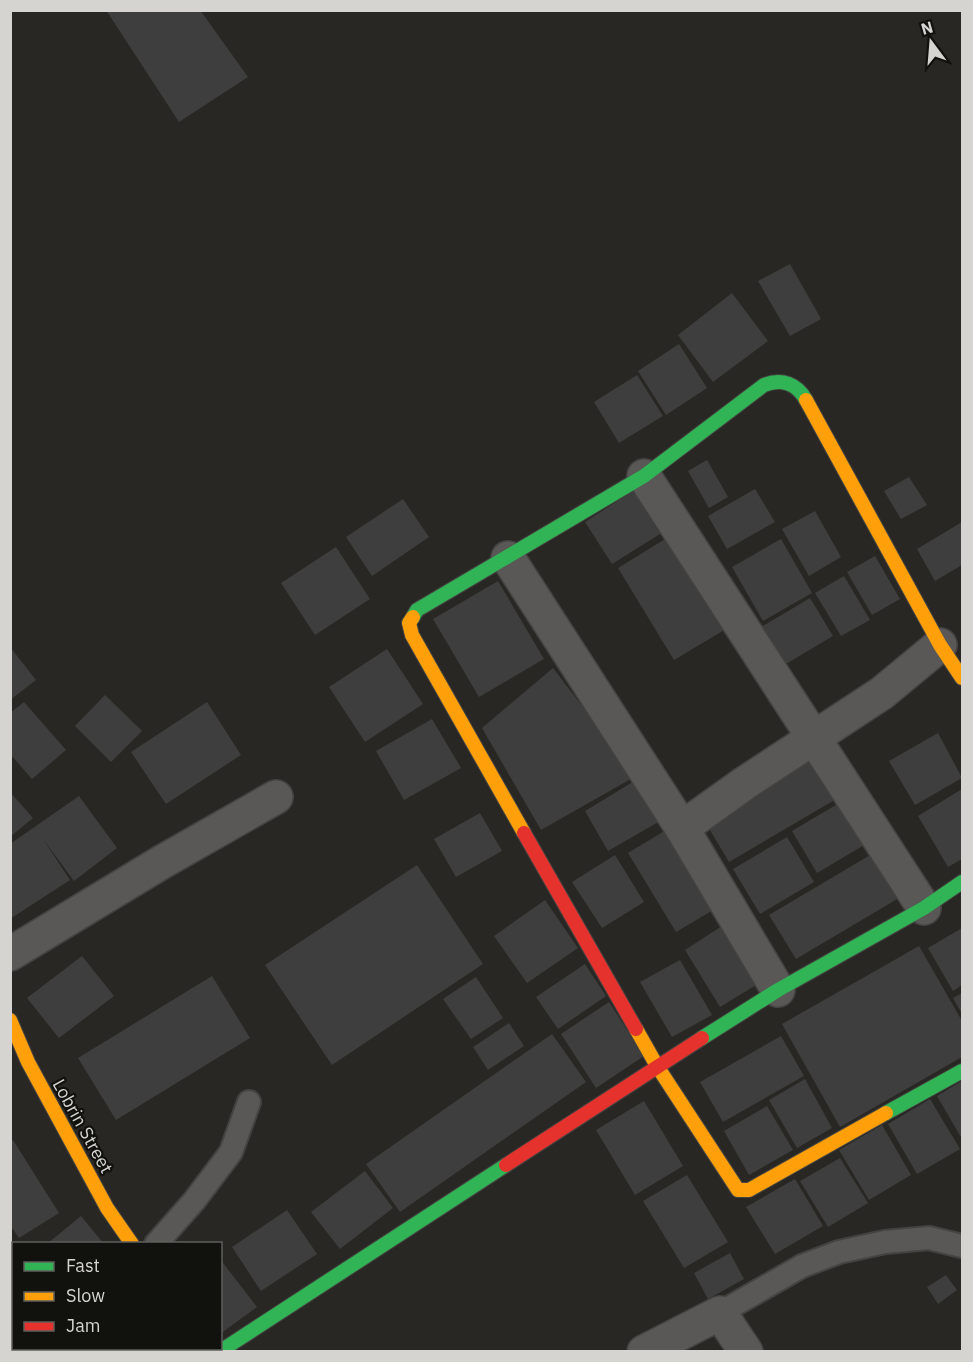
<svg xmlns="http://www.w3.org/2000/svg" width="973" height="1362" viewBox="0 0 973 1362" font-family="'IBM Plex Sans',sans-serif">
<rect width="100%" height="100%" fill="#282724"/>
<g fill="#3f3e3e">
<path d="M106 10H200L248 77 179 122Z"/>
<path d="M790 264 821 319 790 336 758 281Z"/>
<path d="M732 293 768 341 713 382 678 335Z"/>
<path d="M679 344 707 388 666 415 638 371Z"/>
<path d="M637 375 663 416 619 443 594 402Z"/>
<path d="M707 460 728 497 709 508 688 471Z"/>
<path d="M909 477 927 505 901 519 884 491Z"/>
<path d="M755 489 775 522 727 549 708 516Z"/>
<path d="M633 491 660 534 612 564 585 522Z"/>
<path d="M403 499 429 537 372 576 346 537Z"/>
<path d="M815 511 841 557 809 576 782 529Z"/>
<path d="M962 522V565L935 581 917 549Z"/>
<path d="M670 536 726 629 674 660 618 568Z"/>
<path d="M781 539 812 593 763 621 732 567Z"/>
<path d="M336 547 370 599 315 635 281 583Z"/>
<path d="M875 556 900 599 872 615 847 572Z"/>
<path d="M844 576 870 620 841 636 815 593Z"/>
<path d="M498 581 544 659 479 697 433 619Z"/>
<path d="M810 598 833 636 781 667 758 629Z"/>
<path d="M10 647 36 680 10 700Z"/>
<path d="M387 649 423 704 365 742 329 687Z"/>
<path d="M553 668 636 776 541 830 482 728Z"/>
<path d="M105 695 142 731 111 762 75 726Z"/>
<path d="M24 702 66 750 32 779 10 754V713Z"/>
<path d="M207 702 241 755 166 804 131 752Z"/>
<path d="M432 719 461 768 404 800 376 751Z"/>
<path d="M938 733 962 778 915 805 889 761Z"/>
<path d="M812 755 838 798 729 862 704 820Z"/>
<path d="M636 780 660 821 608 851 585 811Z"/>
<path d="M962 789V859L948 867 918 816Z"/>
<path d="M10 792 33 818 10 837Z"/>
<path d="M79 796 117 848 74 881 43 839 70 880 10 919V844Z"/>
<path d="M846 799 871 841 817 873 792 831Z"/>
<path d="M480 813 502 851 456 877 434 839Z"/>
<path d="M671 827 720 906 676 932 628 853Z"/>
<path d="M787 837 814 882 760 914 733 869Z"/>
<path d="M877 851 904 895 796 959 769 915Z"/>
<path d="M615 855 644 902 602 928 572 882Z"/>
<path d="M417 865 483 964 332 1065 265 965Z"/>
<path d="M545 900 578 948 527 983 494 936Z"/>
<path d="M725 924 761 982 720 1007 685 950Z"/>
<path d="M962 928V985L953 991 928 948Z"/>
<path d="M919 946 962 1021V1057L840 1127 782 1024Z"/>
<path d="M82 956 114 996 59 1038 27 998Z"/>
<path d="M680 960 712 1015 672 1037 640 982Z"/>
<path d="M585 964 606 996 558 1029 536 997Z"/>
<path d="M212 976 250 1038 116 1120 78 1058Z"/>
<path d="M476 977 503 1018 471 1039 443 999Z"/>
<path d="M962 993V1014L953 998Z"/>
<path d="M609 1002 644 1056 596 1088 561 1034Z"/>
<path d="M509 1023 524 1046 488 1070 473 1047Z"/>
<path d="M552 1034 586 1082 400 1212 366 1164Z"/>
<path d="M781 1036 804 1076 723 1122 700 1082Z"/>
<path d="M805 1079 832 1128 797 1148 769 1100Z"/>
<path d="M962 1081V1139L937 1096Z"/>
<path d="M930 1099 960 1149 917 1174 888 1124Z"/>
<path d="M644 1101 683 1166 635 1195 596 1130Z"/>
<path d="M767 1106 793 1150 749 1175 724 1131Z"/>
<path d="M882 1125 911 1175 869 1200 839 1150Z"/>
<path d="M13 1140 59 1213 19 1238 10 1225V1142Z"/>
<path d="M840 1158 868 1203 828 1227 800 1181Z"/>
<path d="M365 1171 393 1208 340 1249 311 1212Z"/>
<path d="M687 1175 728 1242 684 1268 643 1201Z"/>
<path d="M795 1179 823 1226 775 1254 746 1207Z"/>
<path d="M287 1210 317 1254 261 1291 232 1247Z"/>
<path d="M81 1216 104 1244H47Z"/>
<path d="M730 1253 744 1279 708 1299 694 1273Z"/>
<path d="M220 1259 257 1307 220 1334Z"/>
<path d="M946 1275 957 1290 938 1304 927 1287Z"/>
<path d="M14 1277V1348H50L46 1352H10V1279Z"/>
</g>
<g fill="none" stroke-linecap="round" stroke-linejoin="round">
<defs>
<g id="lane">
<path d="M156 1244 194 1201 231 1152 249 1102"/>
<path d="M720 1313 802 1266 839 1252 885 1242 929 1238 962 1246"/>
</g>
<g id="street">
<path d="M644 476 924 908"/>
<path d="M508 558 682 828 778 990"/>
<path d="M682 828 745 783 882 693 940 645"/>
<path d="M10 954 162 862 276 797"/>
<path d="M91 1352 94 1348"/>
<path d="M644 1352 720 1313 746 1352"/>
</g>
<g id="fast">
<path d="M413 617 417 610 644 476 764 385C782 378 797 384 806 400"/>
<path d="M702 1038 778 990 924 908 962 882"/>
<path d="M886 1113 962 1071"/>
<path d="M219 1352 506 1165"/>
</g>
<g id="slow">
<path d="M806 400 940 645 962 678"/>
<path d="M413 617 409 623 412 635 524 833"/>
<path d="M10 1020 28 1062 107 1208 132 1244"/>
<path d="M636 1029 657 1066 738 1190H749L886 1113"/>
</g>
<g id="jam">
<path d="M524 833 636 1029"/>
<path d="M506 1165 702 1038"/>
</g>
</defs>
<use href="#lane" stroke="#444341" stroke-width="26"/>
<use href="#street" stroke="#444341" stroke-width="36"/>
<use href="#fast" stroke="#444341" stroke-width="16"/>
<use href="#slow" stroke="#444341" stroke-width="16"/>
<use href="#jam" stroke="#444341" stroke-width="16"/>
<use href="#lane" stroke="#595856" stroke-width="22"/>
<use href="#street" stroke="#595856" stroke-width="33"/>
<use href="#fast" stroke="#30b455" stroke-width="14"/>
<use href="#slow" stroke="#ff9f0a" stroke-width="14"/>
<use href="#jam" stroke="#e5322d" stroke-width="14"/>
</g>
<g text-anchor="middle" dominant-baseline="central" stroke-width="4.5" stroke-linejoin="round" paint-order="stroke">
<g font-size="18" fill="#d5d4d1" stroke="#11110e">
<text transform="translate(83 1126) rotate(61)">Lobrin Street</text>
</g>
</g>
<rect width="973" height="1362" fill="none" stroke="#d5d4d1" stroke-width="24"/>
<rect x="12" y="1242" width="210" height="108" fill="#11110e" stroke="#5f5f5c" stroke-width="1.5"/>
<rect x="24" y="1262" width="30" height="9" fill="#30b455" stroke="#5f5f5c" stroke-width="1.5"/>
<text x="66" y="1272" font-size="18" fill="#d5d4d1">Fast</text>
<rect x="24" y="1292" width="30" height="9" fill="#ff9f0a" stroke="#5f5f5c" stroke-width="1.5"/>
<text x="66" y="1302" font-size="18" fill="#d5d4d1">Slow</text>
<rect x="24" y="1322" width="30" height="9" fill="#e5322d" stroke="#5f5f5c" stroke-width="1.5"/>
<text x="66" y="1332" font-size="18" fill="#d5d4d1">Jam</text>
<g transform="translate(931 42) rotate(344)" stroke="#11110e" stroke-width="4.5" paint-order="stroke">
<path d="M0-4.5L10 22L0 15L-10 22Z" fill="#d5d4d1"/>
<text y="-9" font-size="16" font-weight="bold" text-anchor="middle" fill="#d5d4d1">N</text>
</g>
</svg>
